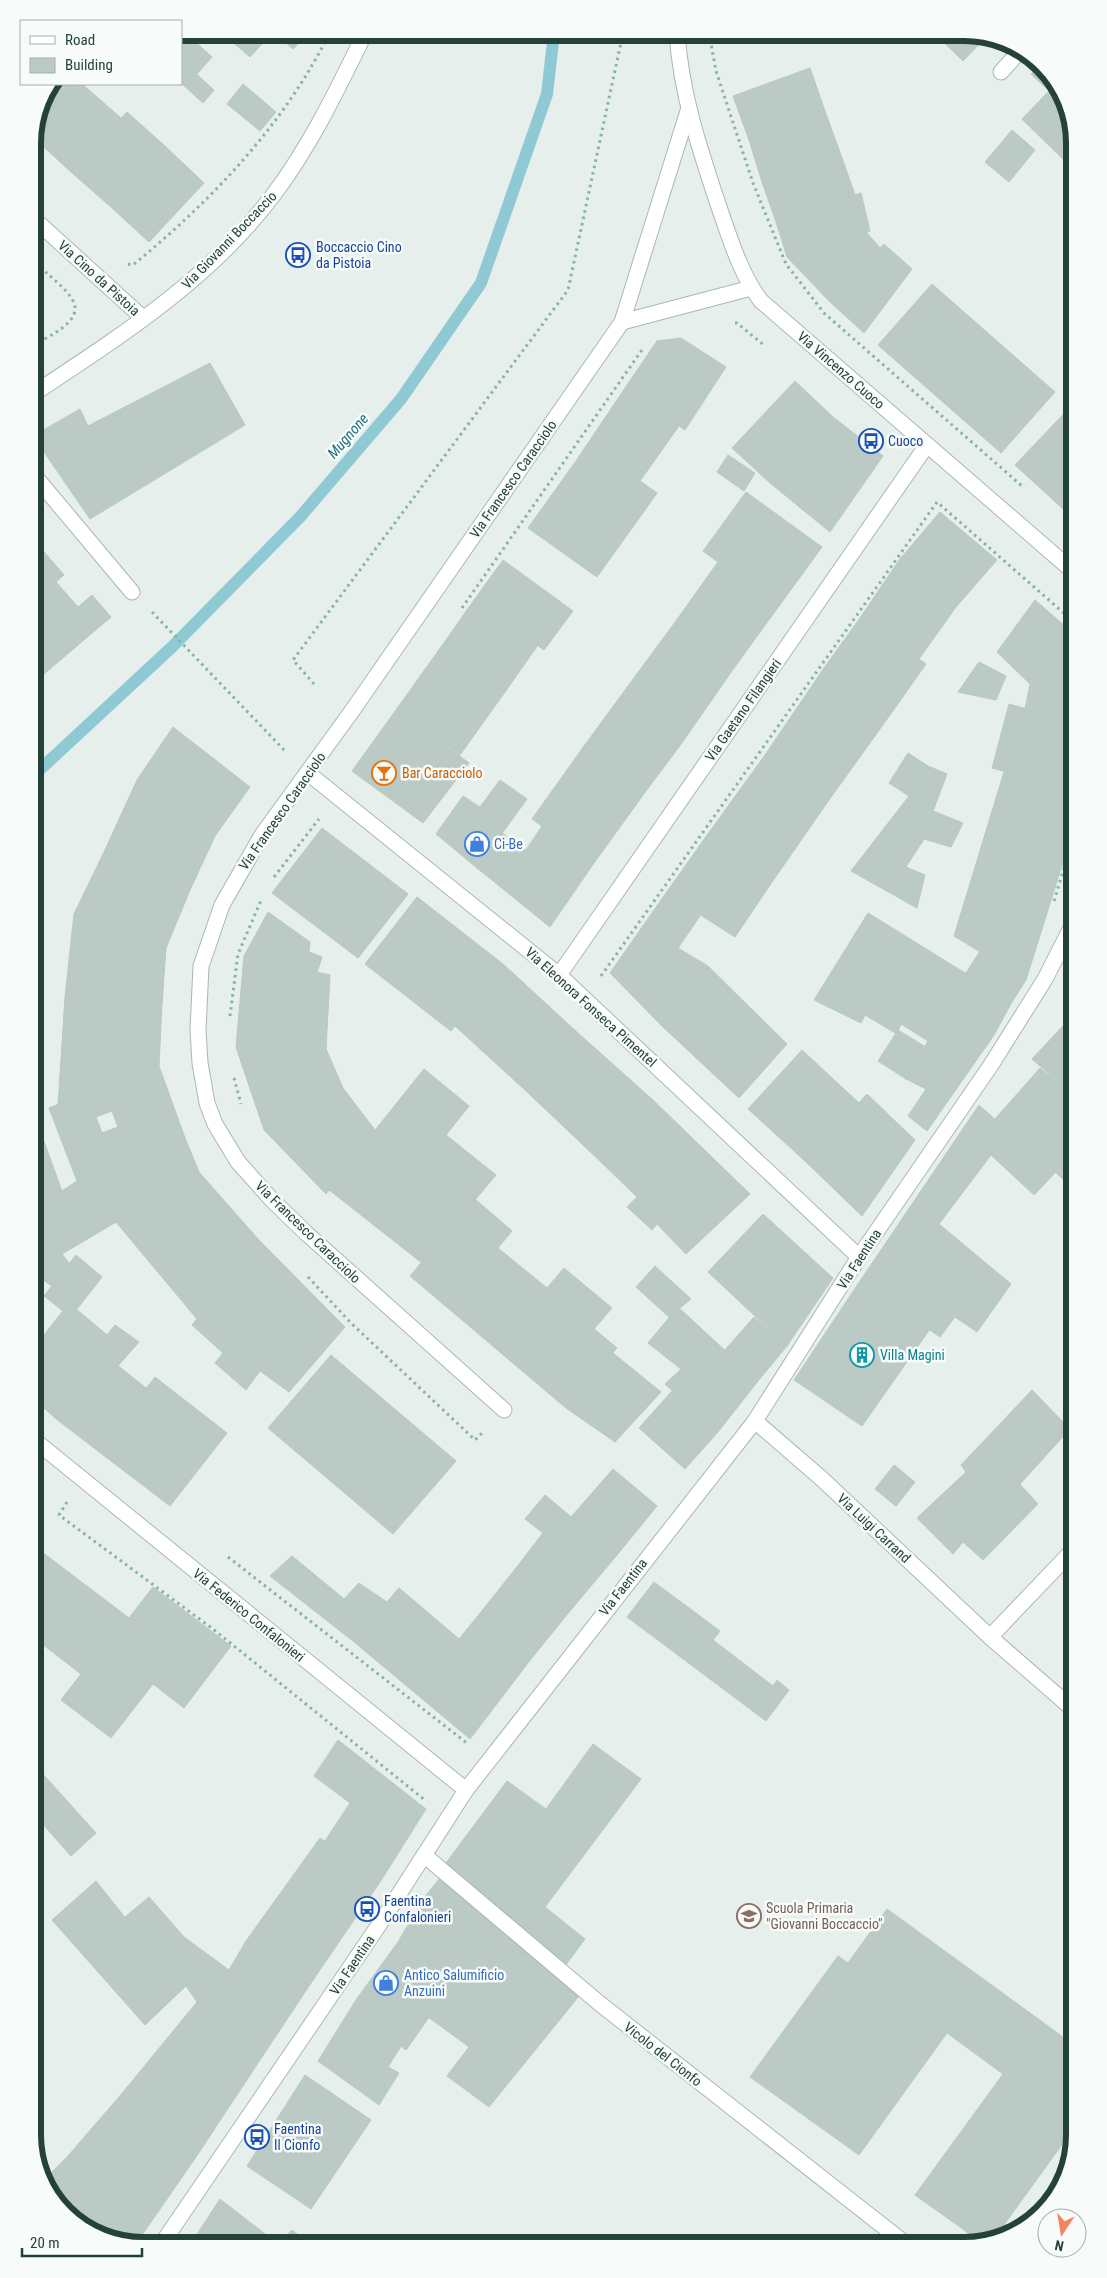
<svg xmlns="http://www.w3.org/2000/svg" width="1107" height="2278" viewBox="0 0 1107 2278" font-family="'Roboto Condensed',sans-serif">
<rect width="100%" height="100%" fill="#e6efeb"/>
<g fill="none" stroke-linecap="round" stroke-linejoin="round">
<path stroke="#8ec9d4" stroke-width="12" d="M33 776 172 647 300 517 401 399 481 283 547 94 554 33"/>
</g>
<g fill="#bbcac4" stroke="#b8c9c2" fill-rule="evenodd">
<path d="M181 33H195L181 48Z"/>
<path d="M222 33H272L250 57Z"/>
<path d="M275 33H308L293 49Z"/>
<path d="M753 33H785L784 39Z"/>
<path d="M934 33H971L985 38 963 61Z"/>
<path d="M191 38 212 57 197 74 181 60V48Z"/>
<path d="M181 60 214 90 203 103 181 83Z"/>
<path d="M1039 66 1066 101 1074 144V170L1022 119 1049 91 1031 74Z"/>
<path d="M810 68 826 114 749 140 733 96Z"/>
<path d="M53 84H72L36 125 41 101Z"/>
<path d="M72 84H82L121 118 71 172 33 137 36 125Z"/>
<path d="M243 84 276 112 260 131 227 104Z"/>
<path d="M127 112 165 146 111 207 71 172Z"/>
<path d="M826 114 841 155 762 182 749 140Z"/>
<path d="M1012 130 1035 150 1009 182 985 162Z"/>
<path d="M165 146 204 183 149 242 111 207Z"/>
<path d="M841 155 855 195 776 222 762 182Z"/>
<path d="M861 193 870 231 787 257 776 222Z"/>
<path d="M866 232 880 248 829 301 787 257Z"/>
<path d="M884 244 912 269 864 333 829 301Z"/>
<path d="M932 284 1055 392 1001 453 878 345Z"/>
<path d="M681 338 726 367 685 430 625 388 657 341Z"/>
<path d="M210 363 245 425 90 519 33 436 80 409 88 426Z"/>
<path d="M795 381 833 417 770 483 732 448Z"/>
<path d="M625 388 679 426 640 481 657 493 645 510 576 461Z"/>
<path d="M1074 403V519L1015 465Z"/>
<path d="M833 417 883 456 830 532 770 483Z"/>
<path d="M728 455 755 473 744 491 717 472Z"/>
<path d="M576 461 645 510 597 577 528 528Z"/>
<path d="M746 492 822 547 779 606 703 551Z"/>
<path d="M940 512 997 560 956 607 900 559Z"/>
<path d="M33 539 64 575 33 602Z"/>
<path d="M900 559 956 607 919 659 860 618Z"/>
<path d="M503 560 573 611 544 650 474 600Z"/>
<path d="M718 562 779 606 734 668 673 625Z"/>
<path d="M56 582 78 607 92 595 111 617 38 679 33 674V602Z"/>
<path d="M474 600 538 645 505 692 441 647Z"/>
<path d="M1035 600 1074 634V722L1025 709 1030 684 997 652Z"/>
<path d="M860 618 926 664 890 715 824 668Z"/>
<path d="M673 625 734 668 679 747 617 701Z"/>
<path d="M441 647 505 692 460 755 396 710Z"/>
<path d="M979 662 1006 676 996 700 958 692Z"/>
<path d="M824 668 890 715 829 800 765 755Z"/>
<path d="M617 701 679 747 646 791 584 746Z"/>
<path d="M1009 704 1074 722V791L992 768Z"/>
<path d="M396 710 469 763 423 823 352 771Z"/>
<path d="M173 727 250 787 215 836 190 890 105 850 137 780Z"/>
<path d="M584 746 646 791 594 863 532 819Z"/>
<path d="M908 753 928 766 909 796 889 783Z"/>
<path d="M765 755 829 800 770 885 705 838Z"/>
<path d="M928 766 947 774 933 811 909 796Z"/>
<path d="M1004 772 1074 791V827L1026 980 954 936Z"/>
<path d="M500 780 527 799 477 868 436 834 463 796 480 807Z"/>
<path d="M909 796 933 811 963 823 951 847 924 839 906 867 925 875 917 908 851 871Z"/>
<path d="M542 826 594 863 550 927 477 868 502 833 526 850Z"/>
<path d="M322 828 408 894 358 958 272 893Z"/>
<path d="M705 838 770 885 735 937 666 893Z"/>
<path d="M105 850 190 890 166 948 74 914Z"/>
<path d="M666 893 700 916 678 948 708 966 663 1027 610 973Z"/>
<path d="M417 897 503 964 451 1031 365 964Z"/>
<path d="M268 912 310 942 309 952 322 957 317 973 244 956Z"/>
<path d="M868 913 1012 1002 994 1035 927 1131 908 1116 926 1089 906 1079 928 1041 901 1024 897 1034 865 1015 861 1023 814 1000Z"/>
<path d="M74 914 166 948 162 1004 65 997Z"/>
<path d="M980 951 1026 980 1012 1002 966 973Z"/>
<path d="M244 956 330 975 326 1049 343 1088 375 1130 326 1194 264 1130 236 1047Z"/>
<path d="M503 964 578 1033 525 1090 455 1026Z"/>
<path d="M708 966 787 1044 739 1098 663 1027Z"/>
<path d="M65 997 162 1004 159 1066 58 1105Z"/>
<path d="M1074 1014V1095L1032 1059Z"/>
<path d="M898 1030 924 1046 906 1079 878 1061Z"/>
<path d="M578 1033 653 1100 601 1162 525 1090Z"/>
<path d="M802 1050 859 1103 805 1161 748 1109Z"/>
<path d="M159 1066 185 1138 77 1181 49 1108ZM112 1111 118 1127 102 1133 96 1117Z"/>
<path d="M1040 1068 1074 1095V1184L1072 1187 995 1119Z"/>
<path d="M424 1069 469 1106 446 1135 496 1175 422 1263 328 1189Z"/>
<path d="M867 1094 915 1140 862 1216 805 1161Z"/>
<path d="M653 1100 750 1194 686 1254 657 1224 652 1230 627 1207 637 1197 601 1162Z"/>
<path d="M979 1105 1055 1173 1034 1195 991 1155 939 1224 1011 1284 977 1332 955 1317 940 1337 860 1281Z"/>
<path d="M42 1136 62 1191 41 1198 33 1209V1141Z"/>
<path d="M185 1138 199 1172 111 1216 92 1175Z"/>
<path d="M199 1172 258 1239 197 1319 111 1216Z"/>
<path d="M92 1175 111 1216 116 1222 62 1254 69 1263 52 1286 33 1273V1209L41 1198 62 1191 77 1181Z"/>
<path d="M475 1199 512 1231 498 1248 547 1288 564 1268 612 1308 594 1329 617 1348 566 1408 410 1276Z"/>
<path d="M763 1214 833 1278 787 1346 708 1272Z"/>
<path d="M258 1239 345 1327 289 1392 260 1371 246 1390 215 1363 223 1353 192 1325Z"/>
<path d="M76 1255 102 1277 77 1309 69 1303 63 1311 44 1296Z"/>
<path d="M655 1266 691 1299 669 1317 636 1287Z"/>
<path d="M33 1273 39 1278 33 1286Z"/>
<path d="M860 1281 930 1329 862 1426 794 1380Z"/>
<path d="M69 1303 107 1335 115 1325 139 1342 109 1376 96 1366 55 1418 33 1398V1349Z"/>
<path d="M678 1307 758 1381 718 1432 665 1384 681 1369 648 1343Z"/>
<path d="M754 1317 787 1346 758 1381 725 1350Z"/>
<path d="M613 1353 661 1392 615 1442 566 1408Z"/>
<path d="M331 1355 456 1461 393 1534 268 1428Z"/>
<path d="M117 1365 146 1388 98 1451 55 1418 96 1366 109 1376Z"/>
<path d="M1074 1367V1390L1063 1379Z"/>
<path d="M155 1377 227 1433 170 1506 98 1451Z"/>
<path d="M1032 1390 1070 1429 1020 1484 982 1443Z"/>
<path d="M672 1391 718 1432 685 1469 639 1428Z"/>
<path d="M982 1443 1038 1504 983 1560 963 1542 953 1554 917 1518 966 1472 961 1465Z"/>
<path d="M894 1465 915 1482 896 1506 875 1489Z"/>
<path d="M613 1469 657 1506 617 1555 571 1517Z"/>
<path d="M545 1495 617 1555 570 1611 516 1568 543 1533 525 1519Z"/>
<path d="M42 1552 129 1618 153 1587 231 1646 184 1708 153 1684 111 1738 61 1700 81 1674 33 1637V1564Z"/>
<path d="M292 1556 344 1599 359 1583 387 1602 353 1641 270 1576Z"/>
<path d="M516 1568 570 1611 531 1659 477 1617Z"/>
<path d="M654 1582 720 1631 713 1640 773 1686 777 1680 789 1690 766 1721 627 1617Z"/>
<path d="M399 1588 459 1639 477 1617 531 1659 470 1739 353 1641Z"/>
<path d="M338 1740 426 1809 382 1879 325 1841 350 1803 314 1776Z"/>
<path d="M593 1744 641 1779 545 1907 585 1939 565 1966 443 1867 507 1781 546 1809Z"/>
<path d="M33 1763 96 1833 71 1856 33 1813Z"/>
<path d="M320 1838 382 1879 309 1986 246 1941Z"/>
<path d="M440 1878 527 1949 511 1968 424 1898Z"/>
<path d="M96 1881 162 1964 186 1986 145 2025 52 1920Z"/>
<path d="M149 1897 184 1937 162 1964 125 1917Z"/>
<path d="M424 1898 481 1944 454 1981 398 1942Z"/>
<path d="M887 1909 1074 2045V2128L993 2240 981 2242 915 2195 1003 2074 947 2033 859 2155 750 2077 838 1956 848 1963Z"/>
<path d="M184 1937 229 1970 246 1941 309 1986 262 2057 197 2002 186 1986 162 1964Z"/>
<path d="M398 1942 454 1981 416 2036 356 2000Z"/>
<path d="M481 1944 511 1968 527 1949 579 1996 489 2107 447 2076 469 2047 461 2041 485 2004 454 1981Z"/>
<path d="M454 1981 485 2004 461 2041 428 2017Z"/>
<path d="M356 2000 416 2036 406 2050 401 2046 388 2067 399 2073 379 2105 318 2061Z"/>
<path d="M197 2002 262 2057 196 2157 119 2097Z"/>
<path d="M305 2075 371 2120 311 2209 247 2166Z"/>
<path d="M119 2097 196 2157 158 2212 111 2178 98 2191 67 2157Z"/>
<path d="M67 2157 98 2191 111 2178 158 2212 135 2245 82 2227 41 2177V2170L46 2178Z"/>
<path d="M220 2199 278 2244 292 2230 311 2245H190Z"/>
</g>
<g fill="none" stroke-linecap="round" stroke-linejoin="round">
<defs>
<g id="minor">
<path d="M677 33C681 94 700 150 719 207 730 239 741 275 761 301L1074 572"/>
<path d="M1001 72 1020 51"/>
<path d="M33 218 143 318"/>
<path d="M622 322 751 288"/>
<path d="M33 394C119 337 211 279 274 194 311 145 338 88 365 33"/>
<path d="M33 474 132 592"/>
<path d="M308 773 559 975 859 1257"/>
<path d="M559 975 927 445"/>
<path d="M504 1410 306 1233 272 1200 238 1162 215 1124 207 1103 200 1063 198 1030 201 966 222 905 262 835 352 711 622 322 688 111"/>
<path d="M755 1421 822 1479 990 1637 1074 1710"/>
<path d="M33 1439 466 1790"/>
<path d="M990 1637 1074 1549"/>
<path d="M424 1855 599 2003 907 2245"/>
<path d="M161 2245 383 1919 466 1790 755 1421 859 1257 991 1065 1045 979 1074 922"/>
</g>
</defs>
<use href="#minor" stroke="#a8b8b2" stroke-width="17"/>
<g stroke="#86b3a5" stroke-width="3" stroke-dasharray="2.5 4" stroke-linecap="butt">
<path d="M709 33 716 71 753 183 786 264 824 313 1022 486"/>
<path d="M33 182 42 190"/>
<path d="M128 264 133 265C210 202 283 126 328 36"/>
<path d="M735 323H737L765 346"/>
<path d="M33 345C100 312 77 300 33 261"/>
<path d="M462 608 644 347"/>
<path d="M152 612 286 752"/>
<path d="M314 684 293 660 568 290 623 33"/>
<path d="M274 877 319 819"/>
<path d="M1054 901 1074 835"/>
<path d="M601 976 937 502 1074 622"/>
<path d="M230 1016 238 954 262 898"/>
<path d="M234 1078 241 1104"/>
<path d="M308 1277 351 1323 475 1440 484 1431"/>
<path d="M33 1404 40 1410"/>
<path d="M67 1502 59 1515 213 1629 426 1801"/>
<path d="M228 1557 468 1744"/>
</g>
<use href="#minor" stroke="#fff" stroke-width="15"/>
</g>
<defs>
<symbol id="bus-ring" viewBox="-11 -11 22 22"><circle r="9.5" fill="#f7fbf9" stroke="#1a4fb4" stroke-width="1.5"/><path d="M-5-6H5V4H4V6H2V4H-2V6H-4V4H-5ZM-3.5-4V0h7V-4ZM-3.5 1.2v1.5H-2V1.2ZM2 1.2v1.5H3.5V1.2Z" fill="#1a4fb4"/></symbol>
<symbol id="bar-ring" viewBox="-11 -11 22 22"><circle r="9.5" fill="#f7fbf9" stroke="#e8710a" stroke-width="1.5"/><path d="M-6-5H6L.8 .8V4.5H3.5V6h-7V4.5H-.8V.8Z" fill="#e8710a"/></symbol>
<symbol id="shop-ring" viewBox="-11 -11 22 22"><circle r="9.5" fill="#f7fbf9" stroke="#3f7fe0" stroke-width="1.5"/><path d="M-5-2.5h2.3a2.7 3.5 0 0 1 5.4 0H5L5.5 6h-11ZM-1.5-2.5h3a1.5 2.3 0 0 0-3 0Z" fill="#3f7fe0"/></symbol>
<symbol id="building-ring" viewBox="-11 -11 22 22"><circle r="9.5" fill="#f7fbf9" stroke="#0f9aa8" stroke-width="1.5"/><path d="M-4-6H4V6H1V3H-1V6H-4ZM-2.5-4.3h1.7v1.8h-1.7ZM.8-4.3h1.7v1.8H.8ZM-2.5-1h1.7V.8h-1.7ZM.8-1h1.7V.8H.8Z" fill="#0f9aa8"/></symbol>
<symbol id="school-ring" viewBox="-11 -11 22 22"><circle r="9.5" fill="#f7fbf9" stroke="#8d6e63" stroke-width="1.5"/><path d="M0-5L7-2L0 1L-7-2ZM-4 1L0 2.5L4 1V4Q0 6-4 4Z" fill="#8d6e63"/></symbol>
</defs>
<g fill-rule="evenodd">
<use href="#bus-ring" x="284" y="241" width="28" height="28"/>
<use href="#bus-ring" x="857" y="427" width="28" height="28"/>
<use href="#bar-ring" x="370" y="759" width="28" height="28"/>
<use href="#shop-ring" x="463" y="830" width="28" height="28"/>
<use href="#building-ring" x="848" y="1341" width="28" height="28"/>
<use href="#bus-ring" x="353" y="1895" width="28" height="28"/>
<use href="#school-ring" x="735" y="1902" width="28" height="28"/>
<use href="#shop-ring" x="372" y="1969" width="28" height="28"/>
<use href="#bus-ring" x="243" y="2123" width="28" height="28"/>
</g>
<g text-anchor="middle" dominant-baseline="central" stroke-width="5" stroke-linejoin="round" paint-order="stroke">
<g font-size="14" fill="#24423a" stroke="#f7fbf9">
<text transform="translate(229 240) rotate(-46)">Via Giovanni Boccaccio</text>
<text transform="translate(99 278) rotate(42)">Via Cino da Pistoia</text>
<text transform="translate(841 370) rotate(41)">Via Vincenzo Cuoco</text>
<text transform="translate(513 479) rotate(-55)">Via Francesco Caracciolo</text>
<text transform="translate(743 710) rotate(-55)">Via Gaetano Filangieri</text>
<text transform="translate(282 811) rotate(-55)">Via Francesco Caracciolo</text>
<text transform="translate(591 1007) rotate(42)">Via Eleonora Fonseca Pimentel</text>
<text transform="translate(308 1232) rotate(44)">Via Francesco Caracciolo</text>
<text transform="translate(859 1259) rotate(-57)">Via Faentina</text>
<text transform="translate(874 1528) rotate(43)">Via Luigi Carrand</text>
<text transform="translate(623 1587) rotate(-52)">Via Faentina</text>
<text transform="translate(249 1615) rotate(39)">Via Federico Confalonieri</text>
<text transform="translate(352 1965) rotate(-56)">Via Faentina</text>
<text transform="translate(663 2054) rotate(38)">Vicolo del Cionfo</text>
</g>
<g font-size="14" fill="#164399" stroke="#f7fbf9" text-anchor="start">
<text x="316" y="247">Boccaccio Cino<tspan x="316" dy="16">da Pistoia</tspan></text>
<text x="888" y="441">Cuoco</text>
<text x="384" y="1901">Faentina<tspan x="384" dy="16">Confalonieri</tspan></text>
<text x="274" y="2129">Faentina<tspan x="274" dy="16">Il Cionfo</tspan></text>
</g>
<g font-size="14" fill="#c56008" stroke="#f7fbf9" text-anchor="start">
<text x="402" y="773">Bar Caracciolo</text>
</g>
<g font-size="14" fill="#366cbe" stroke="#f7fbf9" text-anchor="start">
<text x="494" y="844">Ci-Be</text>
<text x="404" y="1975">Antico Salumificio<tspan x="404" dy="16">Anzuini</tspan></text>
</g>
<g font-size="14" fill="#0d838f" stroke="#f7fbf9" text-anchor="start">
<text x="880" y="1355">Villa Magini</text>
</g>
<g font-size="14" fill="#785e54" stroke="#f7fbf9" text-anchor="start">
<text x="766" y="1908">Scuola Primaria<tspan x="766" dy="16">"Giovanni Boccaccio"</tspan></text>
</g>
<g font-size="15" font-style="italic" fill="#1c6f80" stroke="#f7fbf9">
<text transform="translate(348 436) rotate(-49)">Mugnone</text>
</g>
</g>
<path d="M0 0H1107V2278H0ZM143 41H964A102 102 0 0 1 1066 143V2135A102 102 0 0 1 964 2237H143A102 102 0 0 1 41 2135V143A102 102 0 0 1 143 41Z" fill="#f7fbf9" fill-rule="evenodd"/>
<path fill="none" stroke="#24423a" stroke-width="6" d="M143 41H964A102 102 0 0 1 1066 143V2135A102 102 0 0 1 964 2237H143A102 102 0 0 1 41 2135V143A102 102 0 0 1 143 41Z"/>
<rect x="20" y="20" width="162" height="65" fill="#f7fbf9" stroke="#a3b1ad"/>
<rect x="30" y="36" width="25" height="8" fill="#ffffff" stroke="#a3b1ad"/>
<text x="65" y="45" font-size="15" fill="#24423a">Road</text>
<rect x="30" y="58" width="25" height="15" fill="#bbcac4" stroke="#a3b1ad"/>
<text x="65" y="70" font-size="15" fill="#24423a">Building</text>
<g transform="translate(1062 2233) rotate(192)"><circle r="24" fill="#f7fbf9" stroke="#a3b1ad"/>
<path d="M0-4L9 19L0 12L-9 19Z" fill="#f4845f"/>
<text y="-8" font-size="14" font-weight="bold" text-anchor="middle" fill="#24423a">N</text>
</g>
<path d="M22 2248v8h120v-8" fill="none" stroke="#24423a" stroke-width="2.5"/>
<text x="30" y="2248" font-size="15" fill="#24423a" stroke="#f7fbf9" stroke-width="4" paint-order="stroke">20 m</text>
</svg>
